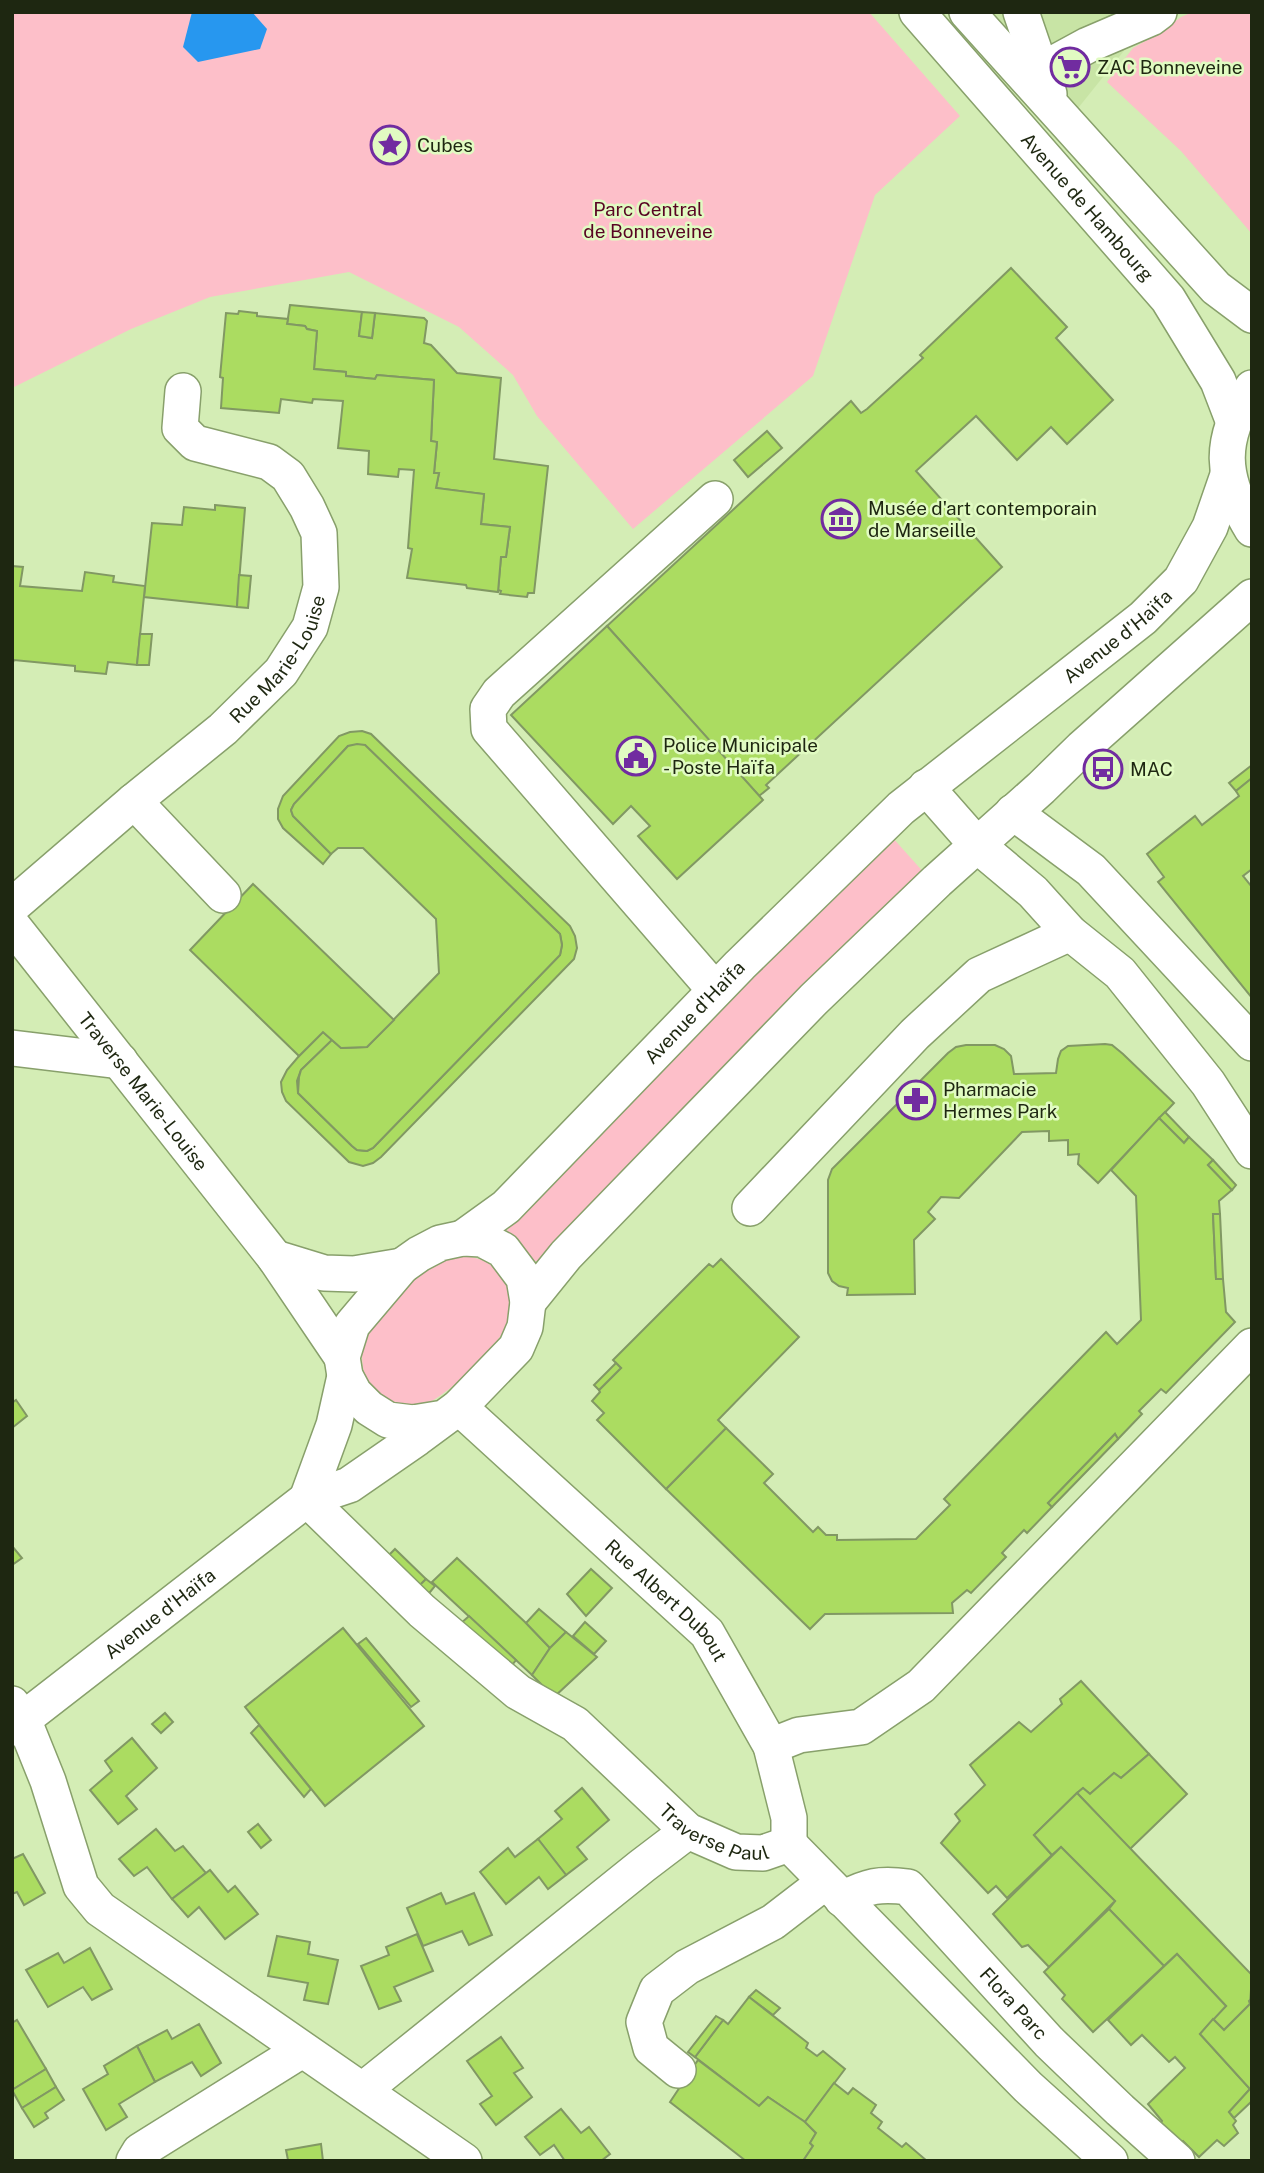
<svg xmlns="http://www.w3.org/2000/svg" width="1264" height="2173" viewBox="0 0 1264 2173" font-family="'Public Sans',sans-serif">
<rect width="100%" height="100%" fill="#d4edb5"/>
<path fill="#c8e4a5" d="M982 12H1155L1071 117Z"/>
<g fill="#fdbfc9">
<path d="M12 12H869L960 116 875 195 813 376 633 529 537 416 513 375 459 327 349 272 210 297 131 329 12 388Z"/>
<path d="M1193 12H1252V234L1181 151 1107 82 1133 48 1158 34 1181 17Z"/>
<path d="M892 837 926 875 546 1261H531L506 1233 512 1220Z"/>
<path d="M458 1255C467 1257 476 1257 484 1261 507 1272 518 1302 507 1325 497 1348 442 1403 417 1407 413 1407 406 1406 402 1405 394 1402 384 1399 377 1393 358 1378 359 1344 370 1324 374 1318 381 1313 385 1308 406 1286 429 1265 458 1255Z"/>
</g>
<path fill="#2797ef" d="M192 12H252L267 29 260 49 198 62 183 47Z"/>
<g fill="#abdc61" stroke="#819863" stroke-width="2">
<path d="M1011 268 1067 327 1056 338 1113 400 1067 444 1051 427 1017 460 976 416 916 471 1002 567 766 785 769 788 759 796 607 626 851 401 861 413 867 409 923 358 920 355Z"/>
<path d="M290 305 362 312 359 336 372 338 375 313 424 318 427 321 424 343 431 345 457 373 501 378 494 459 548 466 534 593H528L527 597 500 594 501 591 498 590 501 557H506L510 527 481 524 484 494 436 488 439 473H434L437 442 431 441 434 380 377 375 375 379 346 376V372L314 369 317 331 307 329 305 326 287 324Z"/>
<path d="M239 311 257 313V316L288 319 287 324 305 326 307 329 317 331 314 369 346 372V376L375 379 377 375 434 380 431 441 437 442 434 473H439L436 488 484 494 481 524 510 527 506 557H501L498 592 467 588 466 585 407 578 412 549 408 548 414 470 399 469 398 477 368 474 369 451 338 448 343 401 313 399 312 403 281 399 279 413 221 408 223 378 220 377 226 313 238 314Z"/>
<path d="M362 312 375 313 372 338 359 336Z"/>
<path d="M767 431 782 448 748 477 734 460Z"/>
<path d="M215 505 245 508 237 607 144 597 152 523 182 525 184 507 215 510Z"/>
<path d="M12 566 23 567 20 586 82 591 85 572 114 576 113 582 145 586 137 665 108 662 106 674 75 671V666L14 660 12 665Z"/>
<path d="M239 575 251 576 248 608 237 607Z"/>
<path d="M607 626 763 800 677 879 638 836 650 826 631 806 613 824 511 715Z"/>
<path d="M140 634H152L149 665H137Z"/>
<path d="M362 731 371 734 570 926 575 936 577 948 574 959 381 1157 373 1163 363 1166 349 1162 286 1101 282 1092 281 1082 287 1070 299 1056 323 1032 332 1040 301 1070 297 1081 298 1093 352 1146 357 1150 367 1151 373 1148 560 955 562 945 560 934 365 745 348 746 294 804 291 810 293 816 331 854 323 864 283 828 278 819V809L283 796 339 736 350 732Z"/>
<path d="M357 744 365 745 560 934 562 945 560 955 373 1148 367 1151 357 1150 352 1146 298 1093 299 1077 301 1070 332 1040 341 1048 367 1047 439 973 436 919 363 848H338L331 854 293 816 291 810 294 804 348 746Z"/>
<path d="M1252 765V778L1236 791 1229 783Z"/>
<path d="M1252 778V869L1243 876 1252 887V998L1158 882 1164 877 1147 854 1195 816 1202 825 1239 796 1236 791Z"/>
<path d="M253 884 394 1020 367 1047 341 1048 323 1032 299 1056 190 950Z"/>
<path d="M1105 1044 1112 1045 1123 1054 1174 1103 1098 1183 1078 1164 1079 1154 1068 1155V1140L1049 1141V1131L1022 1132 959 1198 941 1197 928 1212 935 1219 914 1240 915 1294 847 1295 848 1288 839 1286 832 1281 828 1273V1180L832 1169 948 1053 956 1047 966 1045H995L1004 1049 1011 1056 1014 1074 1056 1073 1058 1059 1061 1051 1068 1046Z"/>
<path d="M1165 1112 1189 1137 1184 1143 1159 1118Z"/>
<path d="M1159 1118 1184 1143 1189 1137 1213 1160 1208 1165 1232 1190 1219 1201 1220 1214H1213L1216 1279H1223L1226 1312 1235 1322 1166 1393 1161 1389 1139 1411 1142 1414 1118 1439 1115 1434 1048 1503 1052 1507 1027 1533 1024 1530 1002 1553 1006 1557 971 1593 967 1590 952 1603 953 1613 825 1614 810 1629 666 1489 726 1428 773 1474 764 1483 813 1532 818 1527 826 1535H837V1540L916 1539 950 1505 944 1499 1106 1332 1117 1344 1141 1320 1136 1196 1111 1170Z"/>
<path d="M1213 1160 1236 1185 1232 1190 1208 1165Z"/>
<path d="M1213 1214H1220L1223 1279H1216Z"/>
<path d="M721 1259 799 1337 718 1420 726 1428 666 1489 597 1420 604 1413 592 1401 600 1392 599 1390 621 1368 613 1360 709 1264 713 1267Z"/>
<path d="M616 1363 621 1368 599 1390 594 1385Z"/>
<path d="M16 1400 27 1416 12 1428V1403Z"/>
<path d="M1115 1434 1118 1439 1052 1507 1048 1503Z"/>
<path d="M12 1546 22 1558 12 1565Z"/>
<path d="M395 1549 426 1579 416 1589 384 1560Z"/>
<path d="M457 1558 526 1623 550 1648 532 1675 432 1582Z"/>
<path d="M591 1569 612 1588 586 1616 567 1594Z"/>
<path d="M426 1579 435 1586 426 1597 416 1589Z"/>
<path d="M539 1609 566 1632 550 1648 526 1623Z"/>
<path d="M469 1616 516 1660 508 1670 459 1625Z"/>
<path d="M585 1622 606 1641 594 1654 573 1636Z"/>
<path d="M343 1628 424 1726 325 1806 245 1707Z"/>
<path d="M566 1632 597 1657 554 1697 532 1675 550 1648Z"/>
<path d="M366 1638 419 1701 411 1707 358 1644Z"/>
<path d="M1081 1681 1149 1754 1121 1778 1114 1773 1090 1794 1083 1788 1077 1793 1034 1835 1052 1855 1007 1898 996 1886 988 1893 941 1843 960 1821 955 1814 985 1785 970 1765 1019 1722 1031 1732 1062 1704 1060 1699Z"/>
<path d="M165 1713 173 1722 161 1733 152 1724Z"/>
<path d="M259 1725 311 1789 304 1797 251 1733Z"/>
<path d="M132 1738 157 1768 126 1796 137 1809 118 1824 90 1790 112 1771 105 1761Z"/>
<path d="M1149 1754 1187 1794 1130 1849 1077 1793 1083 1788 1090 1794 1114 1773 1121 1778Z"/>
<path d="M582 1788 609 1820 577 1847 587 1859 566 1875 538 1839 562 1819 555 1811Z"/>
<path d="M1077 1793 1252 1975 1250 2004 1224 2030 1213 2019 1226 2006 1177 1954 1164 1966 1109 1909 1115 1901 1061 1847 1052 1855 1034 1835Z"/>
<path d="M258 1824 271 1840 261 1848 248 1832Z"/>
<path d="M156 1829 175 1851 183 1846 206 1873 172 1899 147 1867 134 1876 119 1859Z"/>
<path d="M538 1839 566 1875 548 1889 539 1877 506 1904 480 1872 508 1848 515 1857Z"/>
<path d="M1061 1847 1115 1901 1049 1967 1028 1945 1022 1947 993 1914Z"/>
<path d="M23 1854 45 1893 24 1905 17 1892 12 1894V1859Z"/>
<path d="M210 1870 228 1892 235 1886 258 1914 225 1939 199 1907 188 1917 172 1899Z"/>
<path d="M441 1893 446 1904 474 1893 492 1935 469 1945 462 1931 423 1946 407 1908Z"/>
<path d="M1109 1909 1164 1966 1093 2032 1062 1999 1065 1995 1044 1972Z"/>
<path d="M417 1934 433 1971 394 1987 401 2001 379 2009 361 1966 389 1955 386 1947Z"/>
<path d="M277 1936 310 1942 308 1954 338 1960 328 2004 304 2000 308 1983 268 1976Z"/>
<path d="M90 1948 112 1989 92 2000 83 1987 48 2007 26 1970 58 1953 64 1963Z"/>
<path d="M1177 1954 1226 2006 1200 2034 1250 2089 1229 2112 1236 2121 1233 2125 1238 2133 1224 2146 1217 2140 1199 2157 1183 2141 1176 2146 1159 2127 1162 2121 1148 2104 1185 2068 1175 2057 1169 2062 1142 2035 1131 2045 1108 2020Z"/>
<path d="M756 1990 780 2008 773 2015 749 1997Z"/>
<path d="M749 1997 808 2043 806 2048 817 2056 823 2051 845 2069 805 2122 768 2097 759 2106 695 2057 723 2020 728 2024Z"/>
<path d="M1252 1998V2101L1234 2118 1229 2112 1250 2089 1200 2034 1213 2019 1224 2030 1250 2004 1249 2001Z"/>
<path d="M716 2016 723 2020 695 2057 688 2052Z"/>
<path d="M17 2020 46 2069 12 2090V2023Z"/>
<path d="M199 2024 221 2063 201 2076 192 2062 155 2082 137 2046 167 2030 172 2039Z"/>
<path d="M501 2037 523 2068 514 2073 532 2097 496 2125 480 2104 492 2096 467 2061Z"/>
<path d="M137 2046 155 2082 119 2104 127 2117 106 2130 83 2089 108 2074 104 2066Z"/>
<path d="M698 2060 759 2106 768 2097 805 2122 816 2133 810 2143 813 2146 803 2161H746L670 2102Z"/>
<path d="M46 2069 56 2087 22 2108 12 2090Z"/>
<path d="M834 2083 848 2094 853 2088 876 2105 871 2113 882 2122 878 2128 902 2147 906 2143 927 2161H803L813 2146 810 2143 816 2133 805 2122Z"/>
<path d="M56 2087 64 2100 45 2113 48 2118 34 2127 22 2108Z"/>
<path d="M561 2109 581 2133 589 2127 610 2154 601 2161H565L554 2145 540 2155 525 2137Z"/>
<path d="M321 2144 323 2161H286L288 2160 286 2150Z"/>
</g>
<g fill="none" stroke-linecap="round" stroke-linejoin="round">
<defs>
<g id="minor">
<path id="s1" d="M917 12 1168 299 1218 381 1233 420"/>
<path d="M967 12 1216 288 1252 315"/>
<path d="M1021 12 1049 94"/>
<path d="M1042 70 1088 45 1151 18 1159 12"/>
<path d="M1252 388C1218 440 1220 477 1252 529"/>
<path d="M926 787 977 845 1033 892 1070 933 1120 973 1208 1083 1252 1151"/>
<path d="M134 801 223 895"/>
<path d="M1013 812 1091 870 1252 1043"/>
<path id="s2" d="M12 906 134 801 223 729 281 672 310 627 321 587 319 533 307 507 288 476 269 462 195 443 180 428 183 391"/>
<path id="s3" d="M12 925 275 1258 342 1357"/>
<path d="M715 990 489 729 488 709 499 693 715 499"/>
<path d="M12 1048 120 1061"/>
<path d="M750 1208 915 1034 979 975 1070 933"/>
<path id="s4" d="M463 1238 506 1207 740 965 901 808 1143 618 1181 580 1210 527 1228 475"/>
<path d="M275 1258 324 1273 354 1274 402 1266"/>
<path d="M528 1302 566 1255 814 999 937 881 1041 788 1082 748 1252 597"/>
<path id="s5" d="M459 1407 707 1633 771 1746 789 1818V1844"/>
<path id="s6" d="M307 1499 422 1611 518 1692 575 1724 688 1831 736 1852 763 1853 789 1844"/>
<path d="M307 1499 334 1425 345 1376"/>
<path d="M12 1704 23 1719 48 1781 81 1886 100 1909 464 2161"/>
<path id="s7" d="M12 1728 307 1499 349 1485 417 1438 459 1407 516 1348 525 1327 528 1302 524 1278 503 1250 482 1239 463 1238 440 1243 419 1254 402 1266 352 1325 342 1357 345 1376 354 1393 369 1408 388 1420 413 1423 444 1418"/>
<path d="M771 1746 799 1735 861 1727 921 1686 1252 1346"/>
<path d="M789 1844 1028 2087 1110 2161"/>
<path id="s8" d="M842 1899C868 1886 879 1883 908 1887L1049 2042 1120 2110 1177 2161"/>
<path d="M678 2070 651 2048 644 2022 657 1990 687 1967 773 1922 825 1882"/>
<path d="M363 2090 642 1866 688 1831"/>
<path d="M134 2161 140 2151 302 2050"/>
</g>
</defs>
<use href="#minor" stroke="#88a06b" stroke-width="38"/>
<use href="#minor" stroke="#fff" stroke-width="35"/>
</g>
<defs>
<symbol id="supermarket-ring" viewBox="-11 -11 22 22"><circle r="9.5" fill="#e1fbc2" stroke="#712ca0" stroke-width="1.5"/><path d="M-6-5.5h2.5l.6 2H6L4.5 2H-2.5L-4.4-4H-6ZM-1.5 3.2a1.3 1.3 0 1 0 .1 0ZM3 3.2a1.3 1.3 0 1 0 .1 0Z" fill="#712ca0"/></symbol>
<symbol id="sight-ring" viewBox="-11 -11 22 22"><circle r="9.5" fill="#e1fbc2" stroke="#712ca0" stroke-width="1.5"/><path d="M0-6L1.8-2.2L6-1.7L2.9 1.2L3.7 5.4L0 3.3L-3.7 5.4L-2.9 1.2L-6-1.7L-1.8-2.2Z" fill="#712ca0"/></symbol>
<symbol id="museum-ring" viewBox="-11 -11 22 22"><circle r="9.5" fill="#e1fbc2" stroke="#712ca0" stroke-width="1.5"/><path d="M0-6L6-3V-2H-6V-3ZM-5-1h2V3h-2ZM-1-1h2V3h-2ZM3-1h2V3H3ZM-6 4H6V6H-6Z" fill="#712ca0"/></symbol>
<symbol id="civic-ring" viewBox="-11 -11 22 22"><circle r="9.5" fill="#e1fbc2" stroke="#712ca0" stroke-width="1.5"/><path d="M-.6-6.5H3V-4.5H.6V-3L4-1V1h2V6H-6V1h2V-1L-.6-3ZM-1.2 2.5V6h2.4V2.5Z" fill="#712ca0"/></symbol>
<symbol id="bus-ring" viewBox="-11 -11 22 22"><circle r="9.5" fill="#e1fbc2" stroke="#712ca0" stroke-width="1.5"/><path d="M-5-6H5V4H4V6H2V4H-2V6H-4V4H-5ZM-3.5-4V0h7V-4ZM-3.5 1.2v1.5H-2V1.2ZM2 1.2v1.5H3.5V1.2Z" fill="#712ca0"/></symbol>
<symbol id="pharmacy-ring" viewBox="-11 -11 22 22"><circle r="9.5" fill="#e1fbc2" stroke="#712ca0" stroke-width="1.5"/><path d="M-2-6h4v4h4v4h-4v4h-4v-4h-4v-4h4Z" fill="#712ca0"/></symbol>
</defs>
<g fill-rule="evenodd">
<use href="#supermarket-ring" x="1048" y="45" width="44" height="44"/>
<use href="#sight-ring" x="368" y="123" width="44" height="44"/>
<use href="#museum-ring" x="819" y="497" width="44" height="44"/>
<use href="#civic-ring" x="614" y="734" width="44" height="44"/>
<use href="#bus-ring" x="1081" y="747" width="44" height="44"/>
<use href="#pharmacy-ring" x="894" y="1078" width="44" height="44"/>
</g>
<g text-anchor="middle" dominant-baseline="central" stroke-width="5" stroke-linejoin="round" paint-order="stroke">
<g font-size="19" fill="#1e2711" stroke="#e1fbc2" text-anchor="start">
<text x="1097" y="67">ZAC Bonneveine</text>
<text x="417" y="145">Cubes</text>
<text x="868" y="508">Musée d'art contemporain<tspan x="868" dy="22">de Marseille</tspan></text>
<text x="663" y="745">Police Municipale<tspan x="663" dy="22">- Poste Haïfa</tspan></text>
<text x="1130" y="769">MAC</text>
<text x="943" y="1089">Pharmacie<tspan x="943" dy="22">Hermes Park</tspan></text>
</g>
<g font-size="19" fill="#1e2711" stroke="#e1fbc2">
<text stroke="none"><textPath href="#s1" startOffset="259">Avenue de Hambourg</textPath></text>
<text stroke="none"><textPath href="#s4" startOffset="891">Avenue d'Haïfa</textPath></text>
<text stroke="none"><textPath href="#s2" startOffset="366">Rue Marie-Louise</textPath></text>
<text stroke="none"><textPath href="#s4" startOffset="324">Avenue d'Haïfa</textPath></text>
<text stroke="none"><textPath href="#s3" startOffset="212">Traverse Marie-Louise</textPath></text>
<text stroke="none"><textPath href="#s5" startOffset="284">Rue Albert Dubout</textPath></text>
<text stroke="none"><textPath href="#s7" startOffset="187">Avenue d'Haïfa</textPath></text>
<text stroke="none"><textPath href="#s6" startOffset="532">Traverse Paul</textPath></text>
<text stroke="none"><textPath href="#s8" startOffset="226">Flora Parc</textPath></text>
</g>
<g font-size="19" fill="#580423" stroke="#e1fbc2">
<text x="648" y="209">Parc Central<tspan x="648" dy="22">de Bonneveine</tspan></text>
</g>
</g>
<rect width="1264" height="2173" fill="none" stroke="#1e2711" stroke-width="28"/>
</svg>
